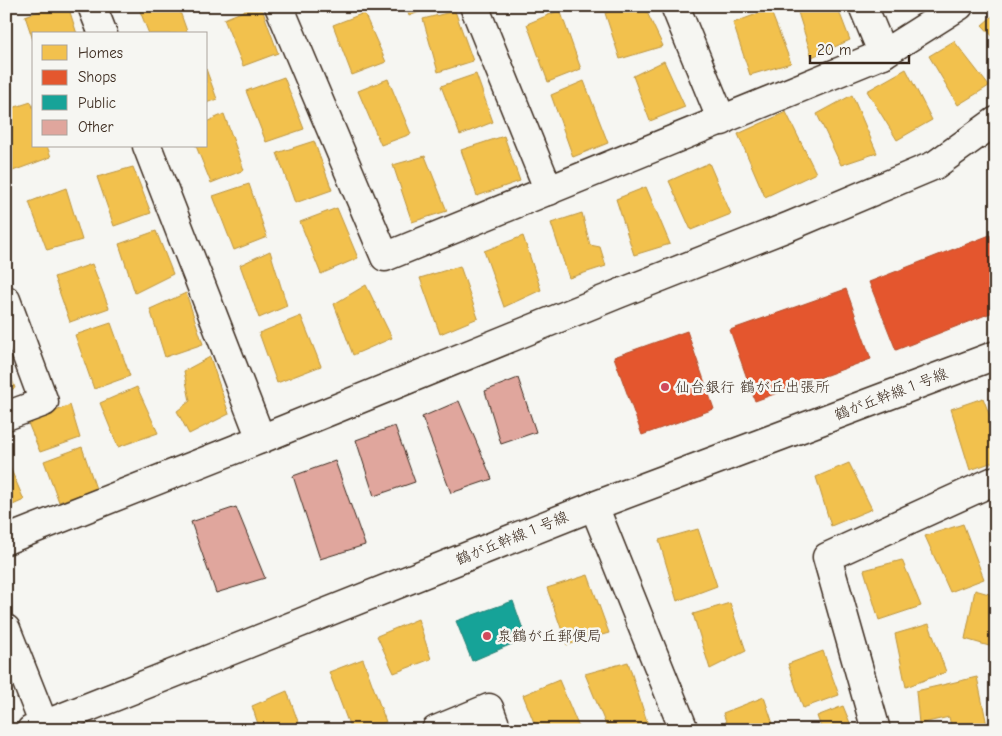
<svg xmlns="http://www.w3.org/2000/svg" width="1002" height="736" viewBox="0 0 1002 736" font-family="'Comic Neue','Klee One',sans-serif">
<rect width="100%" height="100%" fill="#f6f6f2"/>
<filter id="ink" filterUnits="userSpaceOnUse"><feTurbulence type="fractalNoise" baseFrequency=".02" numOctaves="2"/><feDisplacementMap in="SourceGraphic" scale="10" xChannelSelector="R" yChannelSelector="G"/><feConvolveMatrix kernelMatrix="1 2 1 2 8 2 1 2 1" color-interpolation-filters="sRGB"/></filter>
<g filter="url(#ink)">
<g fill="#f2c14e" stroke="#bb9440">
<path d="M54 6H68L77 34H34V43L25 16Z"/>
<path d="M138 6H178L188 34H149Z"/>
<path d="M256 6H261L278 53 243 66 224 19Z"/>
<path d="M406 6H434L409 16Z"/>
<path d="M625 6H644L663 46 620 59 605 13Z"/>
<path d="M796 6H837L850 40 812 57Z"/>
<path d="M770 9 791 63 750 75 733 23Z"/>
<path d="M560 10 581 69 548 82 527 24Z"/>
<path d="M455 11 473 61 438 72 423 19Z"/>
<path d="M364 13 386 62 352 75 333 25Z"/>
<path d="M996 13V40L982 25Z"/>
<path d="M954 41 989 86 958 105 929 56Z"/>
<path d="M664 61 685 107 650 121 633 76Z"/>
<path d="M206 69 217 99 206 103Z"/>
<path d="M906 69 932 120 897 140 867 91Z"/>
<path d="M476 74 493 122 460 135 441 86Z"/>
<path d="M284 77 304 129 266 142 246 91Z"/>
<path d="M388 79 411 134 381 145 358 91Z"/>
<path d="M584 81 608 143 573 157 551 95Z"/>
<path d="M852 95 877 153 841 165 817 114Z"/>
<path d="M31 102 34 110V146H47L51 157 10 172 6 161V110Z"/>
<path d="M786 112 816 173 765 197 738 134Z"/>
<path d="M224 114 244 170 211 183 196 146H206V122Z"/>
<path d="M504 136 520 181 477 196 461 150Z"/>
<path d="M314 141 332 190 295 203 277 153Z"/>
<path d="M425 156 447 211 412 222 393 165Z"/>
<path d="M709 163 731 214 691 230 669 181Z"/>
<path d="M133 167 151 213 114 226 97 177Z"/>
<path d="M249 184 267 237 234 250 213 196Z"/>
<path d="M646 187 670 244 634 255 616 199Z"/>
<path d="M66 188 82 240 47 250 29 202Z"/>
<path d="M337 208 358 258 321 274 300 222Z"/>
<path d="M582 213 590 245 600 247 606 266 569 278 551 223Z"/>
<path d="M156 231 173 274 135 293 119 244Z"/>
<path d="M523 236 541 290 504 307 484 251Z"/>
<path d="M270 251 287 306 259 318 240 265Z"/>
<path d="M92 264 109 308 70 322 54 277Z"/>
<path d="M460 266 478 318 440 334 420 278Z"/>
<path d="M366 285 392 338 353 355 334 304Z"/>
<path d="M186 293 203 344 165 357 150 309Z"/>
<path d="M301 316 321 366 277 383 259 333Z"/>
<path d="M111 323 130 376 94 389 75 335Z"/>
<path d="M210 357 229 414 189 434 177 411 190 401 184 371Z"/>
<path d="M6 362 15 388 6 392Z"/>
<path d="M137 387 158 433 118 447 100 403Z"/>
<path d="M983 398 996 431V461L970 470 951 409Z"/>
<path d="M70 405 80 438 40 452 28 423Z"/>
<path d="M82 447 96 489 59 502 44 461Z"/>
<path d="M6 458 24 500 6 508Z"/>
<path d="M849 463 872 509 831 526 816 477Z"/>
<path d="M963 524 984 579 950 592 925 536Z"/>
<path d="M698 529 717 586 677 601 659 540Z"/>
<path d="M902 560 921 606 879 620 864 570Z"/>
<path d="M588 575 609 633 567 645 547 588Z"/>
<path d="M975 590 996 596V648L965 639Z"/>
<path d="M730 603 746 651 710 669 693 614Z"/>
<path d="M418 619 431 659 394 673 377 636Z"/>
<path d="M929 624 946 672 906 687 895 634Z"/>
<path d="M823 651 839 695 803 708 788 664Z"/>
<path d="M363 659 386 722 365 730H351L329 672Z"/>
<path d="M628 662 649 728 646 730H608L585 674Z"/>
<path d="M977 677 988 730H952L949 717 919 724 916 691Z"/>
<path d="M559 680 580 730H537L523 695Z"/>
<path d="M287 691 301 730H260L252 706Z"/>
<path d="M764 697 775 730H729L723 713Z"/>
<path d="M843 706 853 730H822L817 716Z"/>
</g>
<g fill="#e4572e" stroke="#b14a29">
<path d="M990 235 996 250V311L896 350 869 282Z"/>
<path d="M846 289 871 359 755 401 730 330Z"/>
<path d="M687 331 714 409 642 435 614 357Z"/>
</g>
<path fill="#17a398" stroke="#227f73" d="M513 601 526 638 472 661 456 621Z"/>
<g fill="#e0a69d" stroke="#3b2a1e">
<path d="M518 378 536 432 501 444 485 391Z"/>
<path d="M459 401 492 479 451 493 422 417Z"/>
<path d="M395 426 415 482 374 496 356 440Z"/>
<path d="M335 461 365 545 320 559 293 476Z"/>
<path d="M236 507 265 578 216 593 191 522Z"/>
</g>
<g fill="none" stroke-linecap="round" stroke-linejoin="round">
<defs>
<g id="minor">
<path d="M92 6 103 34"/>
<path d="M279 6 385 257 883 54 959 6"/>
<path d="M474 6 549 191"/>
<path d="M675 6 722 121"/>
<path d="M863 6 883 54"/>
<path d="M147 146 261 439"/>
<path d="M6 300 44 402 6 416"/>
<path d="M594 506 684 730"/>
<path d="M6 540 261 439 618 294 790 226 935 165 996 121"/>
<path d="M6 629 46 730"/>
<path d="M436 730 489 708 497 730"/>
<path d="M876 730 827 557 996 480"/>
</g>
<path id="tertiary" d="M31 730 594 506 996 355"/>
</defs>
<use href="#minor" stroke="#3b2a1e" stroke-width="31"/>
<use href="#tertiary" stroke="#3b2a1e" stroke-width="31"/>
<use href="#minor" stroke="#f6f6f2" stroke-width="28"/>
<use href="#tertiary" stroke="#f6f6f2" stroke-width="28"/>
</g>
</g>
<g fill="#d1495b" stroke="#f6f6f2" stroke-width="2">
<circle cx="665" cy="387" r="5"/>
<circle cx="487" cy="636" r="5"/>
</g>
<g text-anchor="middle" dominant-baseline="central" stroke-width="5" stroke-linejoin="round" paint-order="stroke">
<g font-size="15" fill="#3b2a1e" stroke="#f6f6f2" text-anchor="start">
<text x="675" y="387">仙台銀行 鶴が丘出張所</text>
<text x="497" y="636">泉鶴が丘郵便局</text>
</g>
<g font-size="15" fill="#3b2a1e" stroke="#f6f6f2">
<text transform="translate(891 394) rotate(-21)">鶴が丘幹線１号線</text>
<text transform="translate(512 538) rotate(-22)">鶴が丘幹線１号線</text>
</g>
</g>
<rect width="1002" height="736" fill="none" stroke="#f6f6f2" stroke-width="25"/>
<rect x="12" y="12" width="977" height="711" fill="none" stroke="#3b2a1e" stroke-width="2" filter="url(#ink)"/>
<rect x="32" y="32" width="175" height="115" fill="#f6f6f2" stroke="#aba49d"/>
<rect x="42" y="45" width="25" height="15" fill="#f2c14e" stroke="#aba49d"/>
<text x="78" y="58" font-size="15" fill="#3b2a1e">Homes</text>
<rect x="42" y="70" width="25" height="15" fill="#e4572e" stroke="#aba49d"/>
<text x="78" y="82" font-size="15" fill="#3b2a1e">Shops</text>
<rect x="42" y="95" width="25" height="15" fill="#17a398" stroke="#aba49d"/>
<text x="78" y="108" font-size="15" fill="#3b2a1e">Public</text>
<rect x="42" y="120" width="25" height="15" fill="#e0a69d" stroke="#aba49d"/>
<text x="78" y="132" font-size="15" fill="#3b2a1e">Other</text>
<path d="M810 55v8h99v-8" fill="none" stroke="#3b2a1e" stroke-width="2.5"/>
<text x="817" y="55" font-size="15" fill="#3b2a1e" stroke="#f6f6f2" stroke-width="4" paint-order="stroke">20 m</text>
</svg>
